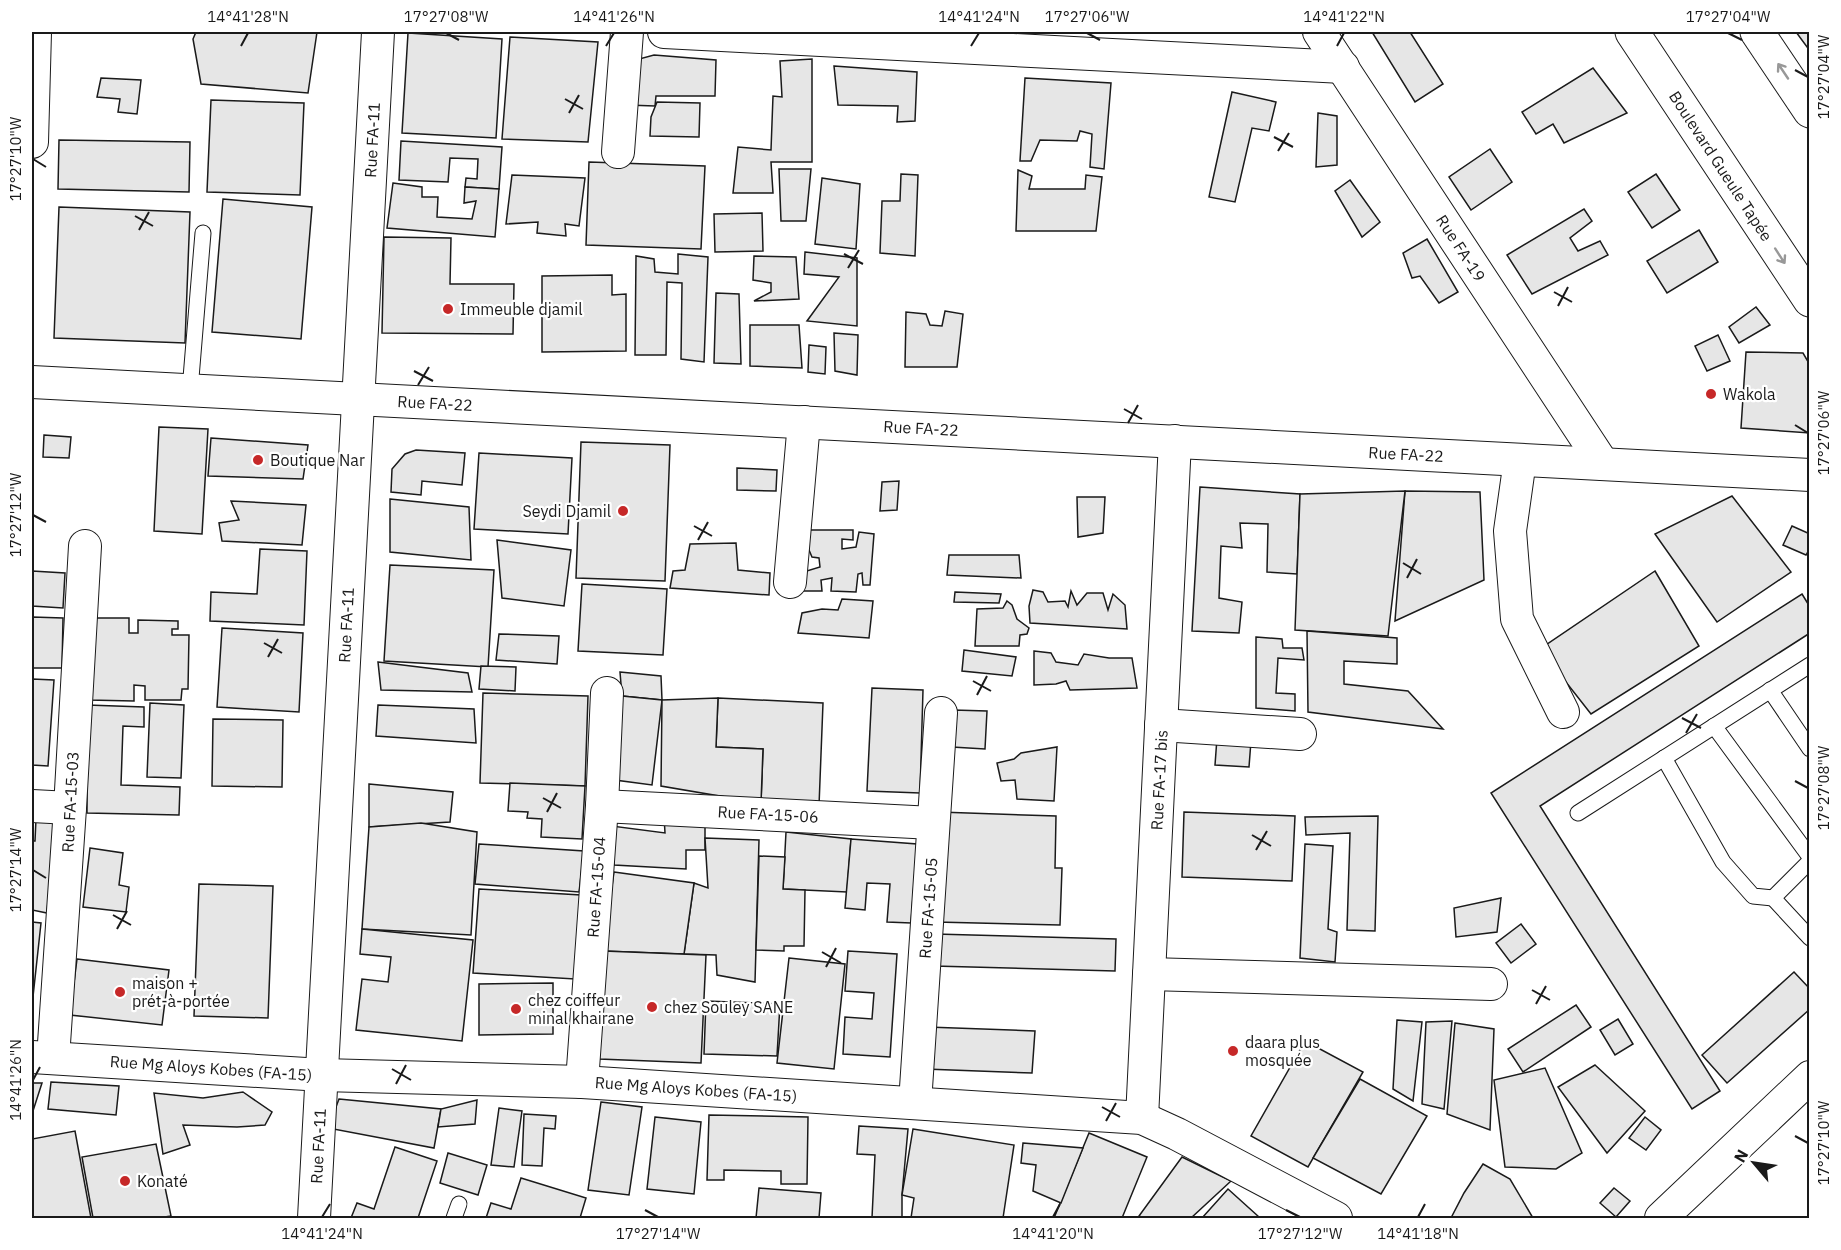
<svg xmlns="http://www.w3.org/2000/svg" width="1841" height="1250" viewBox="0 0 1841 1250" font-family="'IBM Plex Sans',sans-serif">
<rect width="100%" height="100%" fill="#fff"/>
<g fill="#e6e6e6" stroke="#1a1a1a" stroke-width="1.5">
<path d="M196 32H317L308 93 201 84 193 39Z"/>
<path d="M1372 32H1410L1443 84 1415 102Z"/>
<path d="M1796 32H1810V51Z"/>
<path d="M408 33 502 39 496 138 402 133Z"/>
<path d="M510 37 598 42 588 142 502 139Z"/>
<path d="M654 55 716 60 715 96H656L655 106 627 105 639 59Z"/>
<path d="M812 59V162H771L773 193H733L738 147 771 150 773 96 782 97 780 61Z"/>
<path d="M834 66 917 72 915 121 897 122 898 106 838 105Z"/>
<path d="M1593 68 1627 113 1564 143 1553 124 1536 134 1522 112Z"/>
<path d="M101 78 141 80 137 114 118 112 120 99 97 97Z"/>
<path d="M1025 78 1111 83 1104 169 1090 167 1092 134 1080 131 1077 141 1040 140 1031 161H1020Z"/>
<path d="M1232 92 1276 102 1269 131 1252 128 1235 202 1209 197Z"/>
<path d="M211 100 304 103 300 195 207 192Z"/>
<path d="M657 102 700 103 699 137 650 136 651 117Z"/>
<path d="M1318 113 1337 116V165L1316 167Z"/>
<path d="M59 140 190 142 189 192 58 189Z"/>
<path d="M401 141 502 147 499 189 465 187 466 178 477 179 478 159 450 158 448 182 399 180Z"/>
<path d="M1490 149 1512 182 1471 210 1449 177Z"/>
<path d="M589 162 705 166 701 249 586 245Z"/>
<path d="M779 169H811L806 221H781Z"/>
<path d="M1018 170 1032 176 1029 189H1085L1086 175 1102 177 1096 231H1016Z"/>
<path d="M901 174 918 175 915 256 880 253 882 201H900Z"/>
<path d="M1656 174 1680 210 1652 228 1628 192Z"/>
<path d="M512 175 585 178 579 226 565 224 566 236 537 233 538 222 506 224Z"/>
<path d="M822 178 860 184 856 249 815 244Z"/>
<path d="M1350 180 1380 222 1362 237 1335 191Z"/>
<path d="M393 183 422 187V197H438L437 217 472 219 476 201 464 203 465 187 499 189 495 237 387 228Z"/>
<path d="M223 199 312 207 301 339 212 332Z"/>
<path d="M59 207 190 212 185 343 54 338Z"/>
<path d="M1584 209 1592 221 1570 238 1578 251 1600 241 1608 255 1532 294 1507 255Z"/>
<path d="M762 213 763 251 715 252 714 214Z"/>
<path d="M1699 230 1718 262 1667 293 1647 261Z"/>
<path d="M384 237 451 238 450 284H514L513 334 382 333Z"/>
<path d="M1427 239 1458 292 1439 303 1420 276 1412 278 1403 253Z"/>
<path d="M805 252 857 258V326L807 321 839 277 804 274Z"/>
<path d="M678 254 708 257 704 362 681 359 682 283 667 282 666 355H635L636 256 654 259 655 272 678 274Z"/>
<path d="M754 256 796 257 799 299 754 301 771 292V283L753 280Z"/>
<path d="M612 275V295L626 294V351L542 352V276Z"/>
<path d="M716 293 739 294 741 364 714 363Z"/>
<path d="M1756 307 1770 325 1739 343 1729 327Z"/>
<path d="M945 311 963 314 957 367H905L906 312 926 314 930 325 942 326Z"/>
<path d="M750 325H799L802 368 750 366Z"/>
<path d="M834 333 858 335 857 375 835 371Z"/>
<path d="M1718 335 1730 361 1707 371 1695 346Z"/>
<path d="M809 345 826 347 825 374 808 372Z"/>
<path d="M1746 352 1803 353 1810 365V433L1741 428Z"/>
<path d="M159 427 208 429 202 534 154 531Z"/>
<path d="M44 435 71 437 69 458 43 457Z"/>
<path d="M211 438 308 445 303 479 208 476Z"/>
<path d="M581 442 670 445 665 581 576 578Z"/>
<path d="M416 450 465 453 462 485 422 481 421 495 391 492 392 469 405 454Z"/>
<path d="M479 453 572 458 568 534 474 529Z"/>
<path d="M737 468 777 470 776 491 737 490Z"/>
<path d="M899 481 897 510 880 511 882 482Z"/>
<path d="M1200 487 1300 494 1297 574 1267 572 1268 524 1240 523 1242 548 1221 546 1219 598 1242 602 1239 633 1192 631Z"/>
<path d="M1405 491 1480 492 1484 580 1395 621Z"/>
<path d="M1405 491 1388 636 1295 630 1300 494Z"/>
<path d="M1732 496 1791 572 1717 622 1655 534Z"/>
<path d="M1077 497H1105L1103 533 1078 537Z"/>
<path d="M390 499 469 507 471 560 390 552Z"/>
<path d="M231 501 306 505 302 545 222 541 219 523 239 520Z"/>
<path d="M1792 526 1810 534V548L1806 555 1783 545Z"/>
<path d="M805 530H853V540L842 539V549L856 547 859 532 874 534 870 585H863L862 573 858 574 856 592 831 591 832 578 821 580 822 591H797L800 573 820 567 819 558 812 557 809 550H801Z"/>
<path d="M497 540 571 550 564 606 502 598Z"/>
<path d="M736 543 738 570 770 573 769 595 670 588 673 571 685 570 690 544Z"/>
<path d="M260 549 307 551 304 625 210 621 211 592 257 594Z"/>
<path d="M949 555H1019L1021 578 947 575Z"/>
<path d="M390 565 494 570 488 667 384 661Z"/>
<path d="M32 571 65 573 63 608 32 606Z"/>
<path d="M1655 571 1699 646 1591 714 1540 649Z"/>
<path d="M582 584 667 589 663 655 578 651Z"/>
<path d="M1033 590 1043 592 1048 602 1065 601 1068 607 1071 591 1077 605 1087 593H1103L1108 610 1113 594 1125 605 1127 629 1030 623 1029 606Z"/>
<path d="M955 592 1001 594 999 603 954 602Z"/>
<path d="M1802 594 1810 607V633L1540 806 1720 1091 1692 1109 1491 793Z"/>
<path d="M842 599 873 601 869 638 798 633 802 613 822 609 838 610Z"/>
<path d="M1007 601 1012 605 1017 619 1029 628 1027 634 1020 635 1019 646H975L977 609 1003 608Z"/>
<path d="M32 617 63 618 62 668H32Z"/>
<path d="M89 618H129V633H138V620L178 621V629H172V635H189L188 689H182L181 700H145V686L134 685V701L88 700Z"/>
<path d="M222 628 303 633 299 712 217 707Z"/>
<path d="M1307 631 1397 638V664L1344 661V684L1408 691 1443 729 1308 712Z"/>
<path d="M499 634 559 636 557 664 496 660Z"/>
<path d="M1256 637 1282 639 1283 648H1302L1304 660 1278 658 1276 693 1295 694V711L1256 708Z"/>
<path d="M964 650 1016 657 1012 676 962 671Z"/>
<path d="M1034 651 1051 653 1056 662 1078 665 1084 654 1109 658H1132L1137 688 1070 690 1066 681 1056 684 1034 685Z"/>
<path d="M378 662 468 673 472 692 381 690Z"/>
<path d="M481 666 516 667 515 691 479 689Z"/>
<path d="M620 672 661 676 662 700 622 696Z"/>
<path d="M32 679 54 680 48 766 32 765Z"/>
<path d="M872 688 923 690 920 793 867 791Z"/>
<path d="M483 693 588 696 585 786 480 783Z"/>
<path d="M622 696 662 700 652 785 615 780Z"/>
<path d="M718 698 823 703 819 806 761 803 763 749 716 747Z"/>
<path d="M718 698 716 747 763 749 761 803 661 786 662 700Z"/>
<path d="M150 703 184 705 181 778 147 777Z"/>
<path d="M87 705 144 707V727L123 726 121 785 180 787 179 815 87 813Z"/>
<path d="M378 705 474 709 476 743 376 736Z"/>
<path d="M953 710 987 711 985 749 952 747Z"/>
<path d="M213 719 283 720 282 787 212 786Z"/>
<path d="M1217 738 1251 741 1249 767 1215 765Z"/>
<path d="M1057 747 1054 801 1017 799 1015 780 1001 781 997 763 1014 759 1021 753Z"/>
<path d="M510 783 585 786 582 839 541 837 542 819 527 818 528 812 508 811Z"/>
<path d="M369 784 453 792 450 822 369 827Z"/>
<path d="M939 812 1056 816 1055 868H1062L1060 925 936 922Z"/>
<path d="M1184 812 1295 816 1292 881 1182 877Z"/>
<path d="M664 816 705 820V850H686V869L614 865 612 826 665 833Z"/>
<path d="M1378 816 1375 931 1347 930 1350 833 1306 835 1305 817Z"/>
<path d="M36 819 55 824 47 913 32 910V841H35Z"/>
<path d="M421 823 477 832 471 935 362 929 369 827Z"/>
<path d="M786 832 851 839 847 892 783 889Z"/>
<path d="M705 838 759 840 755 982 717 975 716 955 684 954 694 883 708 888Z"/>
<path d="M851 839 917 844 911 923 887 922 890 884 867 883 865 910 845 908Z"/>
<path d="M479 844 584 851 579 892 475 884Z"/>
<path d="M1305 844 1333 846 1328 929 1337 932 1335 962 1300 958Z"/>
<path d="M90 848 123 853 119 885 129 887 126 912 83 907Z"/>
<path d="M759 856 785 857 783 889 805 890 804 946H784V951L756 950Z"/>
<path d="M614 872 694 883 684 954 603 951Z"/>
<path d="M199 884 273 886 268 1018 194 1016Z"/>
<path d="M479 889 581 895 575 979 473 973Z"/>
<path d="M1501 898 1497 932 1456 937 1454 908Z"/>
<path d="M32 922 41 923 32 1006Z"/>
<path d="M1521 924 1536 944 1511 963 1496 943Z"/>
<path d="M362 929 473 940 462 1041 356 1030 362 979 388 982 391 957 360 954Z"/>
<path d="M935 934 1116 939 1115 971 934 966Z"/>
<path d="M603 951 706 955 701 1063 599 1059Z"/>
<path d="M848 951 897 954 890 1057 843 1054 845 1017 872 1019 874 993 845 991Z"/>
<path d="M789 958 845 964 834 1069 777 1063Z"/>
<path d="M77 959 169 970 162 1025 70 1015Z"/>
<path d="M1794 972 1810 989V1009L1727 1083 1702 1055Z"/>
<path d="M553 983V1034L479 1035V984Z"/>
<path d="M706 1001 780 1004 777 1056 704 1054Z"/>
<path d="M1576 1005 1591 1027 1523 1072 1508 1049Z"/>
<path d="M1618 1019 1633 1044 1615 1055 1600 1030Z"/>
<path d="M1397 1020 1422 1022 1413 1101 1393 1089Z"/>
<path d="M1452 1021 1444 1109 1422 1104 1426 1022Z"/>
<path d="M1455 1023 1494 1029 1490 1130 1447 1114Z"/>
<path d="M927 1027 1035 1031 1032 1073 925 1069Z"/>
<path d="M1305 1041 1363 1072 1308 1167 1251 1136Z"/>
<path d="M1595 1065 1645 1111 1607 1153 1558 1087Z"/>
<path d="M1545 1068 1582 1153 1556 1169 1505 1167 1494 1080Z"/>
<path d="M1360 1079 1427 1116 1381 1194 1313 1158Z"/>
<path d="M51 1082 119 1086 116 1115 48 1109Z"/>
<path d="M32 1083H42L32 1114Z"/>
<path d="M243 1092 272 1112 265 1125 237 1127 183 1125 190 1145 163 1154 154 1093 203 1098Z"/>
<path d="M339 1099 441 1109 434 1148 328 1128Z"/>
<path d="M477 1100 475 1124 438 1127 441 1109Z"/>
<path d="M601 1102 642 1107 629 1195 588 1190Z"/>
<path d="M499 1108 522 1111 514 1167 491 1165Z"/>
<path d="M524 1114 556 1116 555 1129 544 1128 542 1166 522 1165Z"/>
<path d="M709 1115 808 1117 807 1184H781V1171L724 1170V1180H707Z"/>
<path d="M655 1117 701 1122 694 1194 647 1189Z"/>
<path d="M1645 1117 1661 1130 1646 1150 1629 1138Z"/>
<path d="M859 1126 908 1129 902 1195V1218H872L875 1155 857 1154Z"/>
<path d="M913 1129 1014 1145 1003 1218H911L914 1198 902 1195Z"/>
<path d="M75 1131 91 1218H32V1139Z"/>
<path d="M1089 1133 1147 1157 1122 1218H1054Z"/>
<path d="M1023 1143 1083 1148 1061 1203 1033 1191 1036 1165 1021 1163Z"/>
<path d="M156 1144 171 1216 158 1218H93L82 1157Z"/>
<path d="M395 1147 437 1161 418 1218H351L357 1203 374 1209Z"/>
<path d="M448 1153 487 1165 478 1195 440 1183Z"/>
<path d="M1182 1157 1231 1181 1191 1218H1143L1139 1216Z"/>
<path d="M1483 1164 1510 1179 1533 1218H1451L1464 1193Z"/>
<path d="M521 1178 586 1198 580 1218H486L491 1203 511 1209Z"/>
<path d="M759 1188 821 1193 819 1218H756Z"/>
<path d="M1614 1188 1630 1201 1616 1217 1600 1203Z"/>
<path d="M1228 1189 1259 1217 1258 1218H1202Z"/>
</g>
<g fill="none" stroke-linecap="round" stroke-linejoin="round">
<defs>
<g id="service">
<path d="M190 390 203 233"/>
<path d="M1770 690 1810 749"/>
<path d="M1714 726 1810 857"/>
<path d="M1664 758 1723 862 1753 896 1773 898 1810 861"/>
<path d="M1578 813 1810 665"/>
<path d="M1773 898 1810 938"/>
<path d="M454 1218 459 1204"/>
</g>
<g id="minor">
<path d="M664 32 1343 67"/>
<path d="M1319 32 1603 464"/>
<path d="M32 142 35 32"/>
<path d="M618 152 627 32"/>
<path d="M32 382 1810 475"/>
<path d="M1520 460 1510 531 1517 619 1563 712"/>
<path d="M790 582 804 422"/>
<path d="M1161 725 1300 734"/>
<path d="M32 806 70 808"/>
<path d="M602 806 933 823"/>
<path d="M1149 974 1491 984"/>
<path d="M32 1057 322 1075 582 1082 1142 1118 1177 1134 1336 1218"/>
<path d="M53 1058 70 808 85 546"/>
<path d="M582 1082 602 806 607 693"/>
<path d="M915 1103 941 713"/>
<path d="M1142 1118 1175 441"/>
<path d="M314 1218 378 32"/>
<path d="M1661 1218 1810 1077"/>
</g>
<g id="tertiary">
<path d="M1632 32 1810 300"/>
<path d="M1757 32 1810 111"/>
</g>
</defs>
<use href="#service" stroke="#1a1a1a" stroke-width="17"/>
<use href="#minor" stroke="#1a1a1a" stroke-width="34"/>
<use href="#tertiary" stroke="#1a1a1a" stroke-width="35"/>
<use href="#service" stroke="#fff" stroke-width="15"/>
<use href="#minor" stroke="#fff" stroke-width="32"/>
<use href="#tertiary" stroke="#fff" stroke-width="33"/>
</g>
<defs><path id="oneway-shaft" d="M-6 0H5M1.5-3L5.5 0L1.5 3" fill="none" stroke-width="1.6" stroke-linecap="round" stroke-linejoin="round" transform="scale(1.5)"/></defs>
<g stroke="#989898">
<use href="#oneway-shaft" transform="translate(1783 71) rotate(-124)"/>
<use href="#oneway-shaft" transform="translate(1780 256) rotate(57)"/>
</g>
<path fill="none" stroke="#1a1a1a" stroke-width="2" d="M446 33 459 40M1087 33 1100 40M1728 33 1742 40M241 46 248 33M606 46 614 33M971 46 979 33M1337 46 1344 33M1795 70 1808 77M565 99 583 109M569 113 579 95M1274 137 1293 147M1278 151 1289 133M33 159 46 167M135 216 153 226M139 230 149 212M844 254 863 264M848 268 859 250M1554 292 1572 302M1558 306 1568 287M414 371 433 381M418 385 429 367M1124 409 1142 419M1128 423 1138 405M1795 425 1808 433M33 515 46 522M694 526 712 536M698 540 708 522M1403 563 1421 574M1407 578 1417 559M264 643 282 653M268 657 278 639M973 681 991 691M977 695 987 676M1682 718 1701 728M1686 733 1697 714M1795 781 1808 788M543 798 561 808M547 812 557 793M1252 835 1271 846M1256 850 1267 831M33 870 46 878M113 915 131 925M117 929 127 911M822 952 841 963M826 967 836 948M1532 990 1550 1000M1536 1004 1546 986M392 1069 411 1080M33 1080 40 1067M396 1084 406 1065M1102 1107 1120 1117M1106 1121 1116 1103M1795 1136 1808 1143M645 1210 658 1217M1286 1210 1300 1217M322 1217 330 1204M1053 1217 1060 1204M1418 1217 1425 1204"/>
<g fill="#c62828" stroke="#fff" stroke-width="2">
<circle cx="448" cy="309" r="6"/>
<circle cx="1711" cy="394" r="6"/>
<circle cx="258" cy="460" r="6"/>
<circle cx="623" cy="511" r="6"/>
<circle cx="120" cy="992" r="6"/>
<circle cx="652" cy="1007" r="6"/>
<circle cx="516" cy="1009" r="6"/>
<circle cx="1233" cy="1051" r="6"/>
<circle cx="125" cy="1181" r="6"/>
</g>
<g text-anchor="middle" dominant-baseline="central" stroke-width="4.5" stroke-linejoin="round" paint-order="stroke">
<g font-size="16" fill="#1a1a1a" stroke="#fff">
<text transform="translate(372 140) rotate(-87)">Rue FA-11</text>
<text transform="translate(1721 166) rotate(57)">Boulevard Gueule Tapée</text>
<text transform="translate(1461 248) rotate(57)">Rue FA-19</text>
<text transform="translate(435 403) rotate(3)">Rue FA-22</text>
<text transform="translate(921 428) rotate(3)">Rue FA-22</text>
<text transform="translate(1406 454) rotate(3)">Rue FA-22</text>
<text transform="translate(346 625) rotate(-87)">Rue FA-11</text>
<text transform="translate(1159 780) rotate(-87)">Rue FA-17 bis</text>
<text transform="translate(70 802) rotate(-87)">Rue FA-15-03</text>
<text transform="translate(768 814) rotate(3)">Rue FA-15-06</text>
<text transform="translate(596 887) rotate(-86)">Rue FA-15-04</text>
<text transform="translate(928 908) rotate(-86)">Rue FA-15-05</text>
<text transform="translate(211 1068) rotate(4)">Rue Mg Aloys Kobes (FA-15)</text>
<text transform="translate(696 1089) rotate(4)">Rue Mg Aloys Kobes (FA-15)</text>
<text transform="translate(318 1146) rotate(-87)">Rue FA-11</text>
</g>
<g font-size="16" fill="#1a1a1a" stroke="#fff" text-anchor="start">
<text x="460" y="309">Immeuble djamil</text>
<text x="1723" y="394">Wakola</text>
<text x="270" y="460">Boutique Nar</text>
<text x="611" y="511" text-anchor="end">Seydi Djamil</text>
<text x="132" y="983">maison +<tspan x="132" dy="18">prét-à-portée</tspan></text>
<text x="528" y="1000">chez coiffeur<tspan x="528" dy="18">minal khairane</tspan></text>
<text x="664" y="1007">chez Souley SANE</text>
<text x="1245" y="1042">daara plus<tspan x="1245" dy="18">mosquée</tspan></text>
<text x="137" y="1181">Konaté</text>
</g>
</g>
<rect width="1841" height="1250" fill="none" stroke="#ffffff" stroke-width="66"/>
<g transform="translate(1754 1163) rotate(299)" stroke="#ffffff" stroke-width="4.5" paint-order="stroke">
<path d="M0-4.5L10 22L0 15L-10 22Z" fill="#1a1a1a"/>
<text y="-9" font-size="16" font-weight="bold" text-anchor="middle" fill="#1a1a1a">N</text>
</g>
<rect x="33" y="33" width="1775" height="1184" fill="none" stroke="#1a1a1a" stroke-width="2"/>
<g font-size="15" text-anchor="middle" fill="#1a1a1a">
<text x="248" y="22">14°41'28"N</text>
<text x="446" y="22">17°27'08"W</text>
<text x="614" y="22">14°41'26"N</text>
<text x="979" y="22">14°41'24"N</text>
<text x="1087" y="22">17°27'06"W</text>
<text x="1344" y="22">14°41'22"N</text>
<text x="1728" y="22">17°27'04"W</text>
<text transform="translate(1824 77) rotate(-90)" y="5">17°27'04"W</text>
<text transform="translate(16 159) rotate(-90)" y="5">17°27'10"W</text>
<text transform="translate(1824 433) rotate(-90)" y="5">17°27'06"W</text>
<text transform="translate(16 515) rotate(-90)" y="5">17°27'12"W</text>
<text transform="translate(1824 788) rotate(-90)" y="5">17°27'08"W</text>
<text transform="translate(16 870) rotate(-90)" y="5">17°27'14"W</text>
<text transform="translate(16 1080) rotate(-90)" y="5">14°41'26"N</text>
<text transform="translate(1824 1143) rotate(-90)" y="5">17°27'10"W</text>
<text x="322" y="1239">14°41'24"N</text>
<text x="658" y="1239">17°27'14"W</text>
<text x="1053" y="1239">14°41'20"N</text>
<text x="1300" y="1239">17°27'12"W</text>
<text x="1418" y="1239">14°41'18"N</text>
</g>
</svg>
